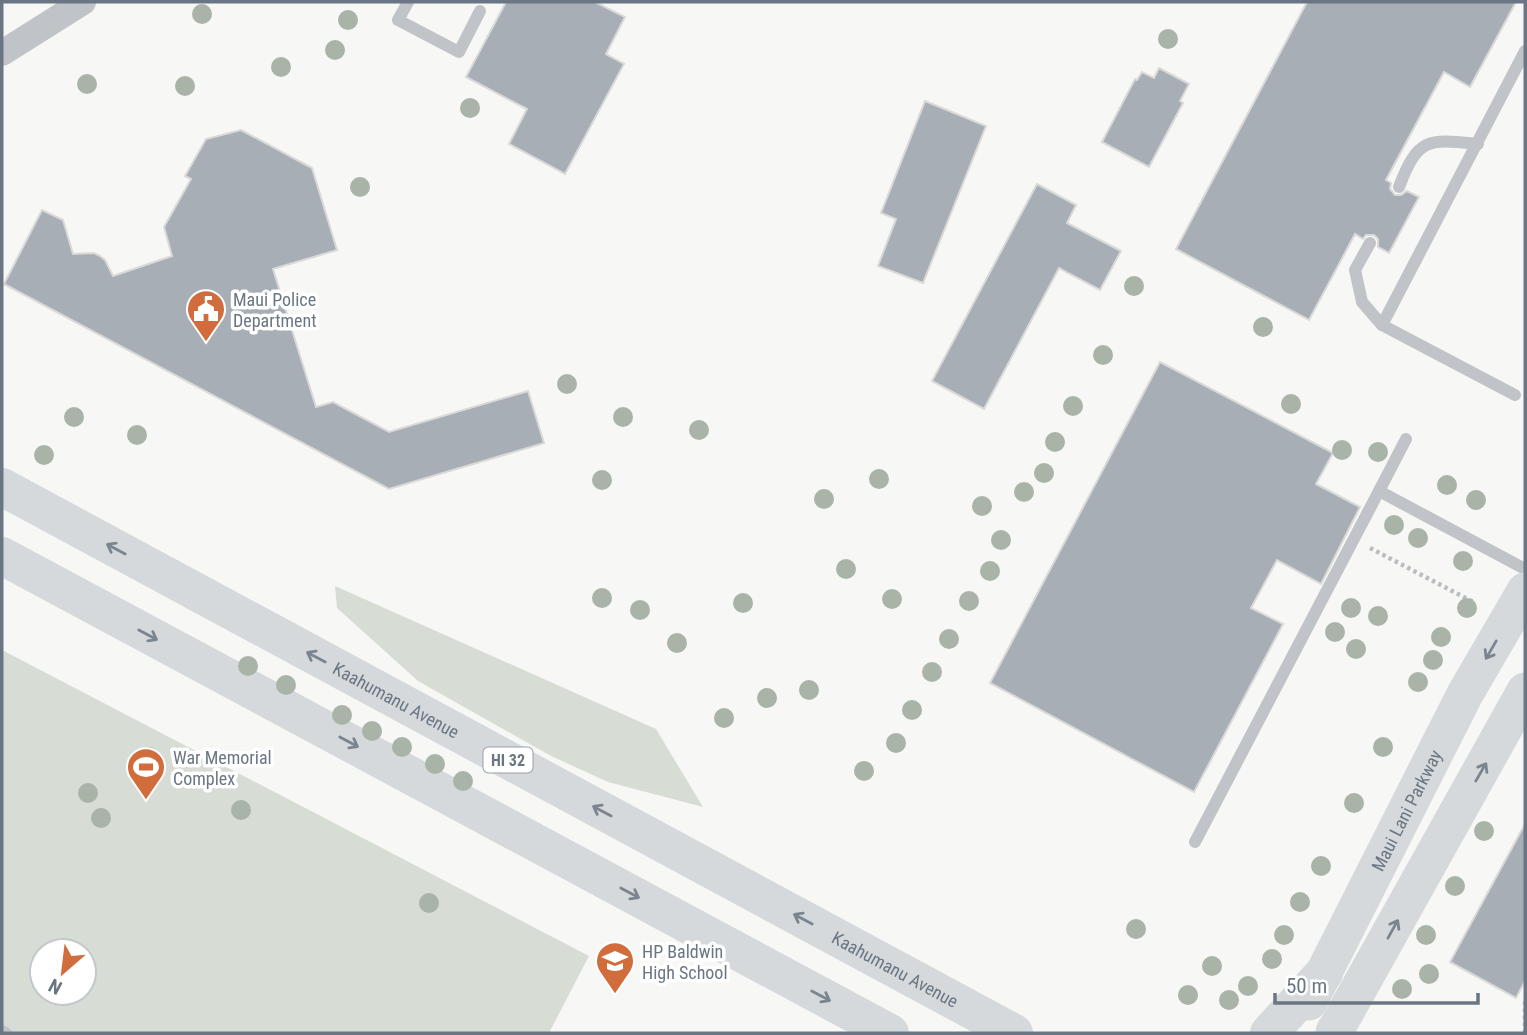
<svg xmlns="http://www.w3.org/2000/svg" width="1527" height="1035" viewBox="0 0 1527 1035" font-family="'Roboto Condensed',sans-serif">
<rect width="100%" height="100%" fill="#f7f8f5"/>
<g fill="#d7dcd5" fill-rule="evenodd">
<path d="M335 586 656 729 703 807 608 782 551 756 418 681 337 608Z"/>
<path d="M2 650 589 956 549 1033H2ZM42 951H84V993H42Z"/>
</g>
<g fill="#a8aeb5" stroke="#d9d9d8" stroke-width="2">
<path d="M506 2H595L625 17 606 54 624 64 565 174 509 144 527 109 466 77Z"/>
<path d="M1307 2H1516L1470 87 1444 72 1386 180 1391 183 1390 189 1395 195H1401L1407 191 1419 197 1389 253 1378 247V239L1374 235H1366L1363 239 1355 234 1309 320 1176 249Z"/>
<path d="M1159 68 1189 84 1180 101 1183 103 1149 167 1102 142 1135 79 1137 80 1142 72 1154 78Z"/>
<path d="M925 101 986 126 923 283 878 266 896 219 881 213Z"/>
<path d="M241 130 312 168 337 250 273 269 316 407 333 402 389 432 528 391 544 443 389 489 4 284 42 210 63 220 73 254 94 253 100 256 105 260 113 276 172 256 164 227 191 179 185 176 206 139Z"/>
<path d="M1037 184 1076 205 1067 223 1121 251 1100 290 1059 268 984 409 932 381Z"/>
<path d="M1160 362 1333 453 1316 484 1360 507 1321 584 1277 560 1251 608 1283 624 1194 792 990 683Z"/>
<path d="M1525 824V981L1516 998 1450 962Z"/>
</g>
<g fill="none" stroke-linecap="round" stroke-linejoin="round">
<g stroke="#babcbf" stroke-width="4.5" stroke-dasharray="3.5 3.5" stroke-linecap="butt">
<path d="M1370 548 1475 603"/>
<path d="M1525 1033V999"/>
</g>
<g stroke="#c0c3c7" stroke-width="12">
<path d="M408 2 398 20 459 52 480 11"/>
<path d="M1399 187C1418 137 1428 139 1478 144"/>
<path d="M1370 243 1355 270 1362 302 1382 325"/>
<path d="M1515 395 1382 325 1525 51"/>
<path d="M1406 439 1379 491 1525 569"/>
<path d="M1195 842 1379 491"/>
<path d="M2 1031 6 1033"/>
</g>
<path stroke="#c0c3c7" stroke-width="26" d="M2 53 83 2"/>
<g stroke="#d5d9dc" stroke-width="37">
<path id="s1" d="M1309 1002 1465 694 1525 591"/>
<path d="M1334 1033 1525 691"/>
</g>
<g stroke="#d5d9dc" stroke-width="38">
<path id="s2" d="M2 487 1014 1033"/>
<path d="M2 556 890 1033"/>
<path d="M1269 1033 1324 973"/>
<path d="M1335 1033V1031"/>
</g>
</g>
<g fill="#a9b3a7">
<circle cx="202" cy="14" r="10"/>
<circle cx="348" cy="20" r="10"/>
<circle cx="1168" cy="39" r="10"/>
<circle cx="335" cy="50" r="10"/>
<circle cx="281" cy="67" r="10"/>
<circle cx="87" cy="84" r="10"/>
<circle cx="185" cy="86" r="10"/>
<circle cx="470" cy="108" r="10"/>
<circle cx="360" cy="187" r="10"/>
<circle cx="1134" cy="286" r="10"/>
<circle cx="1263" cy="327" r="10"/>
<circle cx="1103" cy="355" r="10"/>
<circle cx="567" cy="384" r="10"/>
<circle cx="1291" cy="404" r="10"/>
<circle cx="1073" cy="406" r="10"/>
<circle cx="74" cy="417" r="10"/>
<circle cx="623" cy="417" r="10"/>
<circle cx="699" cy="430" r="10"/>
<circle cx="137" cy="435" r="10"/>
<circle cx="1055" cy="442" r="10"/>
<circle cx="1342" cy="450" r="10"/>
<circle cx="1378" cy="452" r="10"/>
<circle cx="44" cy="455" r="10"/>
<circle cx="1044" cy="473" r="10"/>
<circle cx="879" cy="479" r="10"/>
<circle cx="602" cy="480" r="10"/>
<circle cx="1447" cy="485" r="10"/>
<circle cx="1024" cy="492" r="10"/>
<circle cx="824" cy="499" r="10"/>
<circle cx="1476" cy="500" r="10"/>
<circle cx="982" cy="506" r="10"/>
<circle cx="1394" cy="525" r="10"/>
<circle cx="1418" cy="538" r="10"/>
<circle cx="1001" cy="540" r="10"/>
<circle cx="1463" cy="561" r="10"/>
<circle cx="846" cy="569" r="10"/>
<circle cx="990" cy="571" r="10"/>
<circle cx="602" cy="598" r="10"/>
<circle cx="892" cy="599" r="10"/>
<circle cx="969" cy="601" r="10"/>
<circle cx="743" cy="603" r="10"/>
<circle cx="1351" cy="608" r="10"/>
<circle cx="1467" cy="608" r="10"/>
<circle cx="640" cy="610" r="10"/>
<circle cx="1378" cy="616" r="10"/>
<circle cx="1335" cy="632" r="10"/>
<circle cx="1441" cy="637" r="10"/>
<circle cx="949" cy="639" r="10"/>
<circle cx="677" cy="643" r="10"/>
<circle cx="1356" cy="649" r="10"/>
<circle cx="1433" cy="660" r="10"/>
<circle cx="248" cy="666" r="10"/>
<circle cx="932" cy="672" r="10"/>
<circle cx="1418" cy="682" r="10"/>
<circle cx="286" cy="685" r="10"/>
<circle cx="809" cy="690" r="10"/>
<circle cx="767" cy="698" r="10"/>
<circle cx="912" cy="710" r="10"/>
<circle cx="342" cy="715" r="10"/>
<circle cx="724" cy="718" r="10"/>
<circle cx="372" cy="731" r="10"/>
<circle cx="896" cy="743" r="10"/>
<circle cx="402" cy="747" r="10"/>
<circle cx="1383" cy="747" r="10"/>
<circle cx="149" cy="757" r="10"/>
<circle cx="435" cy="764" r="10"/>
<circle cx="864" cy="771" r="10"/>
<circle cx="463" cy="781" r="10"/>
<circle cx="88" cy="793" r="10"/>
<circle cx="1354" cy="803" r="10"/>
<circle cx="241" cy="810" r="10"/>
<circle cx="101" cy="818" r="10"/>
<circle cx="1484" cy="831" r="10"/>
<circle cx="1321" cy="866" r="10"/>
<circle cx="1455" cy="886" r="10"/>
<circle cx="1300" cy="902" r="10"/>
<circle cx="429" cy="903" r="10"/>
<circle cx="1136" cy="929" r="10"/>
<circle cx="1284" cy="935" r="10"/>
<circle cx="1426" cy="935" r="10"/>
<circle cx="1272" cy="959" r="10"/>
<circle cx="1212" cy="966" r="10"/>
<circle cx="1429" cy="974" r="10"/>
<circle cx="1248" cy="986" r="10"/>
<circle cx="1402" cy="989" r="10"/>
<circle cx="1188" cy="995" r="10"/>
<circle cx="1229" cy="1000" r="10"/>
</g>
<defs><path id="oneway-shaft" d="M-6 0H5M1.5-3L5.5 0L1.5 3" fill="none" stroke-width="1.6" stroke-linecap="round" stroke-linejoin="round" transform="scale(1.75)"/></defs>
<g stroke="#7a8590">
<use href="#oneway-shaft" transform="translate(116 549) rotate(-152)"/>
<use href="#oneway-shaft" transform="translate(148 635) rotate(28)"/>
<use href="#oneway-shaft" transform="translate(1491 650) rotate(120)"/>
<use href="#oneway-shaft" transform="translate(316 657) rotate(-152)"/>
<use href="#oneway-shaft" transform="translate(349 742) rotate(28)"/>
<use href="#oneway-shaft" transform="translate(1481 772) rotate(-60)"/>
<use href="#oneway-shaft" transform="translate(602 811) rotate(-152)"/>
<use href="#oneway-shaft" transform="translate(630 893) rotate(28)"/>
<use href="#oneway-shaft" transform="translate(803 919) rotate(-152)"/>
<use href="#oneway-shaft" transform="translate(1393 929) rotate(-61)"/>
<use href="#oneway-shaft" transform="translate(821 996) rotate(28)"/>
</g>
<defs>
<symbol id="civic-pin" viewBox="-11 -11 22 30"><path d="M0 17L-7.5 6A9.5 9.5 0 1 1 7.5 6Z" fill="#d16c3c" stroke="#fff"/><path d="M-.6-6.5H3V-4.5H.6V-3L4-1V1h2V6H-6V1h2V-1L-.6-3ZM-1.2 2.5V6h2.4V2.5Z" fill="#fff"/></symbol>
<symbol id="stadium-pin" viewBox="-11 -11 22 30"><path d="M0 17L-7.5 6A9.5 9.5 0 1 1 7.5 6Z" fill="#d16c3c" stroke="#fff"/><path d="M0-5a6.5 5 0 1 0 0 10a6.5 5 0 1 0 0-10ZM-3.5-1.8h7v3.6h-7Z" fill="#fff"/></symbol>
<symbol id="school-pin" viewBox="-11 -11 22 30"><path d="M0 17L-7.5 6A9.5 9.5 0 1 1 7.5 6Z" fill="#d16c3c" stroke="#fff"/><path d="M0-5L7-2L0 1L-7-2ZM-4 1L0 2.5L4 1V4Q0 6-4 4Z" fill="#fff"/></symbol>
</defs>
<g fill-rule="evenodd">
<use href="#civic-pin" x="184" y="287" width="44" height="60"/>
<use href="#stadium-pin" x="124" y="745" width="44" height="60"/>
<use href="#school-pin" x="593" y="939" width="44" height="60"/>
</g>
<g text-anchor="middle" dominant-baseline="central" stroke-width="7" stroke-linejoin="round" paint-order="stroke">
<rect fill="#fff" stroke="#979fa8" stroke-width="2" x="483.5" y="747.5" width="49" height="25" rx="5"/>
<g font-size="16" font-weight="bold" fill="#6a7683">
<text x="508" y="760">HI 32</text>
</g>
<g font-size="18" fill="#6a7683" stroke="#fff" text-anchor="start">
<text x="233" y="299">Maui Police<tspan x="233" dy="21">Department</tspan></text>
<text x="173" y="757">War Memorial<tspan x="173" dy="21">Complex</tspan></text>
<text x="642" y="951">HP Baldwin<tspan x="642" dy="21">High School</tspan></text>
</g>
<g font-size="18" fill="#6a7683" stroke="#fff">
<text stroke="none"><textPath href="#s2" startOffset="448">Kaahumanu Avenue</textPath></text>
<text stroke="none"><textPath href="#s1" startOffset="215">Maui Lani Parkway</textPath></text>
<text stroke="none"><textPath href="#s2" startOffset="1015">Kaahumanu Avenue</textPath></text>
</g>
</g>
<rect width="1527" height="1035" fill="none" stroke="#6a7683" stroke-width="7"/>
<g transform="translate(63 972) rotate(208)"><circle r="33" fill="#ffffff" stroke="#c3c8cd" stroke-width="2"/>
<path d="M0-5L12 26L0 18L-12 26Z" fill="#d16c3c"/>
<text y="-10" font-size="19" font-weight="bold" text-anchor="middle" fill="#6a7683">N</text>
</g>
<path d="M1275 993v10h203v-10" fill="none" stroke="#6a7683" stroke-width="3.5"/>
<text x="1286" y="993" font-size="21" fill="#6a7683" stroke="#ffffff" stroke-width="5" paint-order="stroke">50 m</text>
</svg>
